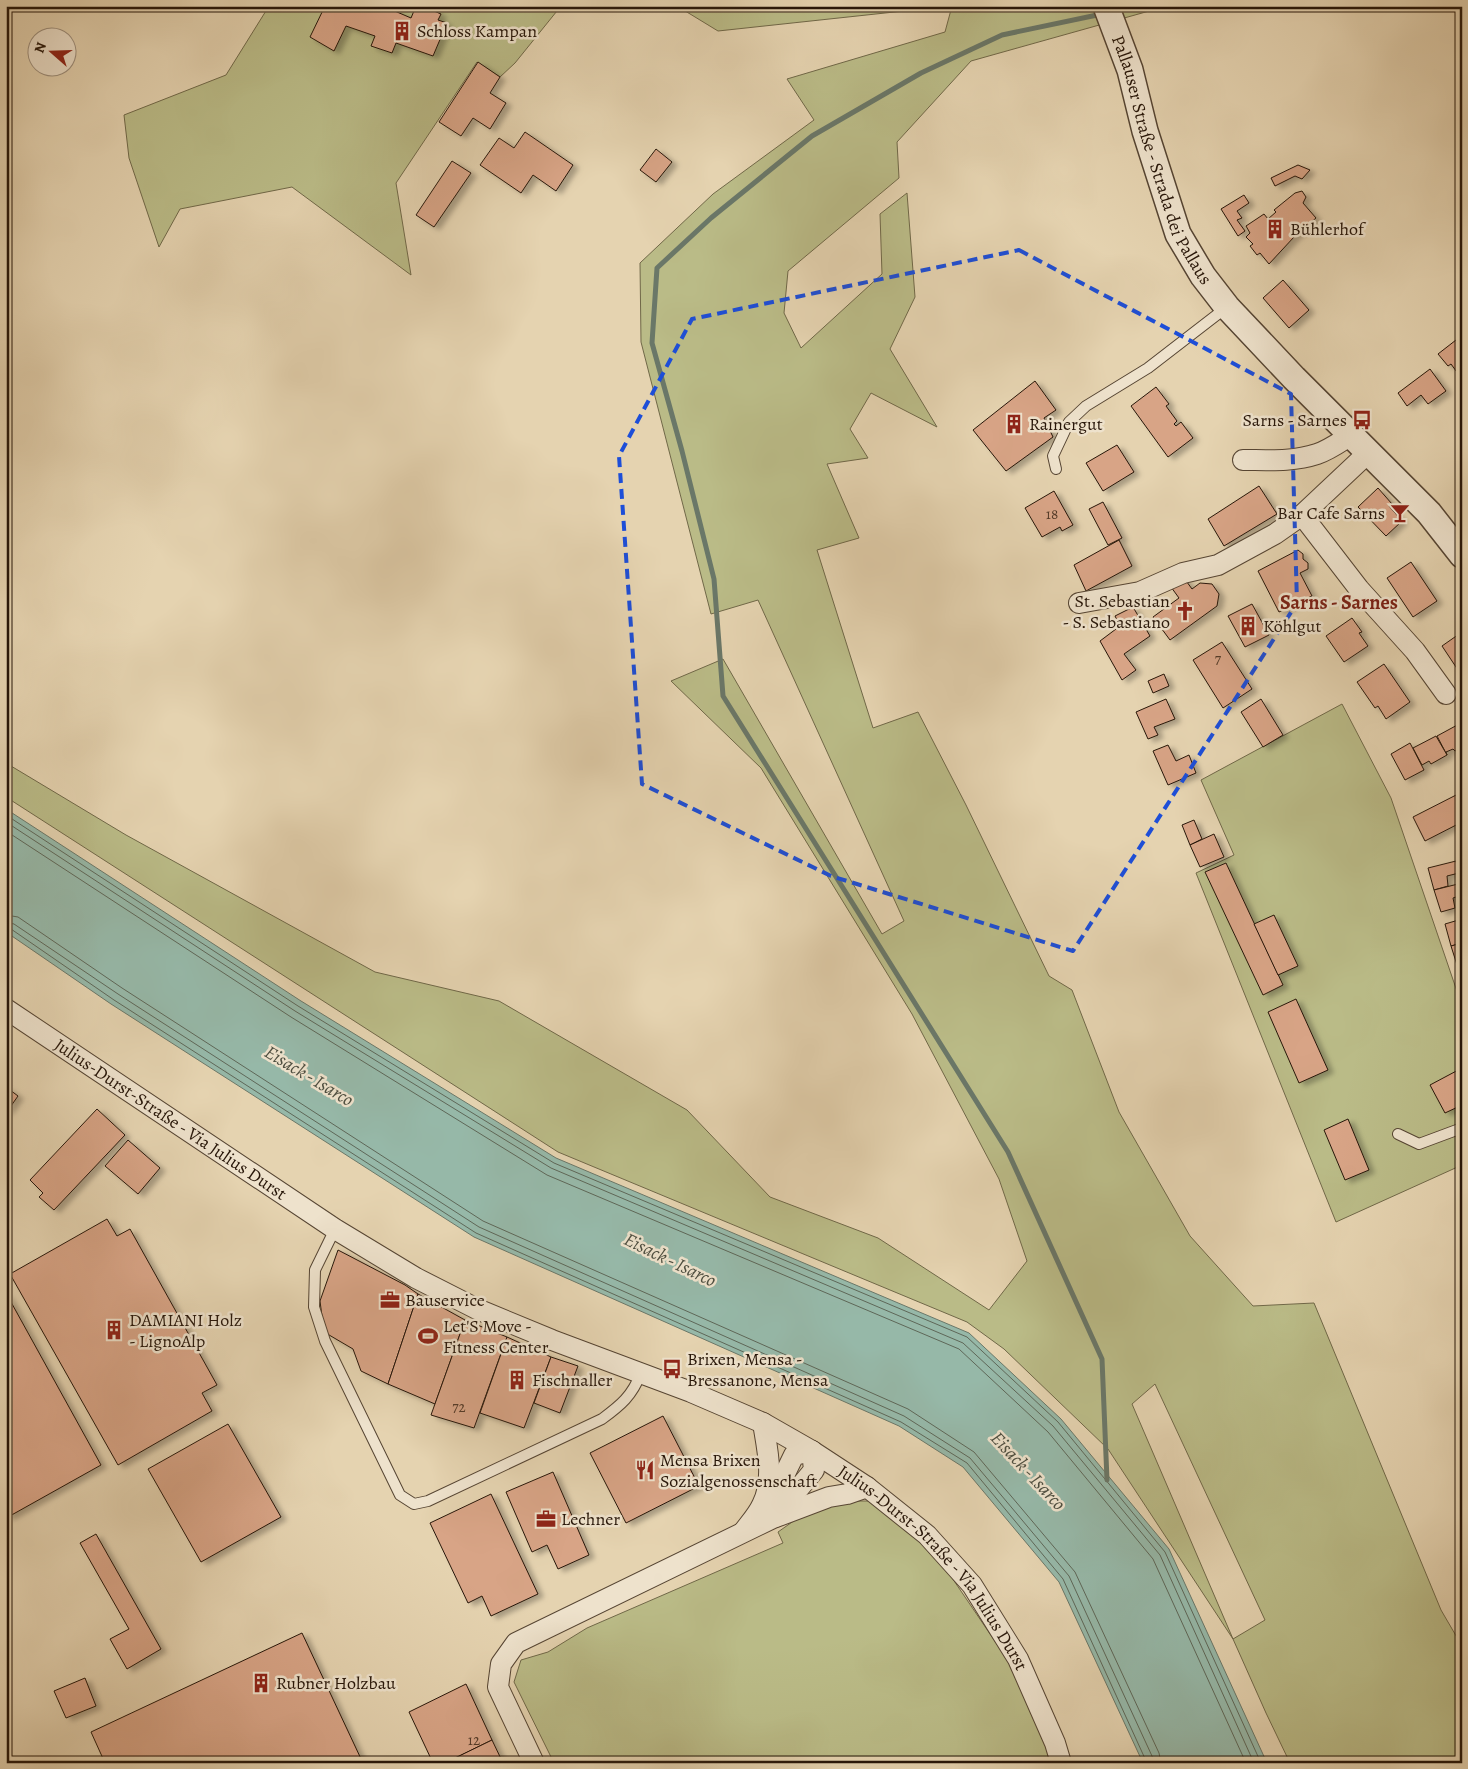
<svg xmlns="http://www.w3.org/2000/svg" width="1468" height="1769" viewBox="0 0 1468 1769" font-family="Alegreya,serif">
<defs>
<filter id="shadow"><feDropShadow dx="5.5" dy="3" stdDeviation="2.5" flood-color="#0004"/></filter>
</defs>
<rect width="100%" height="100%" fill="#e5d3b0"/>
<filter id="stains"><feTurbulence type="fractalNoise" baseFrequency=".004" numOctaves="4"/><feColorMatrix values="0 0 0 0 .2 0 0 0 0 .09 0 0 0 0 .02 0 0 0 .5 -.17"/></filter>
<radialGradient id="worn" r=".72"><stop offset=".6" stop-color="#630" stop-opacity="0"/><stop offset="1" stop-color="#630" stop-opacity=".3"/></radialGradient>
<g fill="#babb87" stroke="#706848" fill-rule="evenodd">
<path d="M269 6H561L515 63 500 77 477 62 396 183 411 275 292 187 180 209 159 247 129 158 124 115 226 75Z"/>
<path d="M677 6H950L718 31Z"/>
<path d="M952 6H1167L971 61 897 142 899 178 788 271 784 313 801 348 882 274 880 214 907 193 915 297 890 349 937 427 871 393 850 429 868 458 827 464 859 538 817 550 873 728 918 712 966 805 1049 976 1072 990 1119 1112 1190 1236 1253 1306 1314 1303 1441 1610 1462 1646V1763H1290L1266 1713 1233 1639 1108 1449 1004 1349 967 1322 558 1152 6 797V763L126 835 375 972 499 1001 687 1110 770 1197 878 1238 989 1310 1027 1261 999 1179 912 1014 761 768 671 681 723 659 882 934 904 921 758 600 711 614 641 342 640 263 713 194 814 120 787 79 945 32ZM1155 1384 1265 1620 1233 1639 1132 1404Z"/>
<path d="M1342 704 1391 798 1462 1006V1165L1336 1222 1196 873 1234 855 1201 780Z"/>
<path d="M842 1501H869L907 1526 944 1566 1007 1659 1044 1741 1051 1763H554L514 1682 521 1660 548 1652 587 1628 783 1543 778 1532 812 1508Z"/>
</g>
<path fill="#96b8a8" stroke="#6a7768" d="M6 809 301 1001 556 1158 969 1333 1061 1419 1169 1549 1267 1763H1143L1059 1582 963 1467 899 1426 474 1237 111 1004 6 932Z"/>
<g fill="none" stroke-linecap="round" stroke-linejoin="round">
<g stroke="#5e6758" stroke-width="1">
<path d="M6 815 298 1006 554 1163 967 1337 1058 1422 1165 1552 1261 1763"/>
<path d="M6 822 295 1011 551 1168 963 1343 1053 1426 1160 1555 1254 1763"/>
<path d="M6 831 291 1017 547 1175 959 1349 1048 1432 1153 1559 1246 1763"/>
<path d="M6 915 18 917 122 988 483 1221 908 1409 974 1452 1075 1572 1159 1753 1161 1763"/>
<path d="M6 922 14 924 118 994 479 1227 904 1416 970 1458 1069 1576 1152 1756 1154 1763"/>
<path d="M6 928 11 929 114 1000 476 1233 901 1422 967 1463 1063 1579 1147 1763"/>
</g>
<g stroke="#6a7768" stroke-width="5">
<path d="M1115 11 1137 6"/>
<path d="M1102 14 1002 35 921 73 812 136 711 218 657 268 652 343 682 451 714 579 723 696 1008 1152 1102 1359 1107 1480"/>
</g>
</g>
<g fill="#d8a486" stroke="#271609" filter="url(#shadow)">
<path d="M325 6H383L411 18 416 6 424 8 432 6 435 8 434 11 441 14 438 20 447 23 433 56 396 43 392 53 371 46 375 36 346 26 334 51 310 37Z"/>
<path d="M478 62 500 77 490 93 506 103 490 129 473 118 461 136 439 122Z"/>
<path d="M525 132 573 165 556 191 533 175 521 193 480 165 499 138 514 148Z"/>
<path d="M656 149 672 162 656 182 640 170Z"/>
<path d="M452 161 471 173 434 227 416 215Z"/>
<path d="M1298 165 1310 170 1302 179 1295 176 1275 186 1271 178Z"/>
<path d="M1302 191 1306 197 1303 203 1316 218 1294 237 1269 264 1260 253 1257 255 1250 246 1253 244 1246 237 1250 233 1246 226 1264 214 1268 219 1276 212 1274 210 1295 193Z"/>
<path d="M1244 195 1249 203 1237 211 1242 218 1237 220 1245 231 1238 236 1221 209Z"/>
<path d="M1283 280 1309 310 1289 328 1263 298Z"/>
<path d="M1456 340 1462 346V379L1451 364 1448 366 1438 354Z"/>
<path d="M1430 369 1446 391 1428 404 1421 395 1407 406 1398 393Z"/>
<path d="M1035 381 1056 410 1044 418 1053 437 1006 471 973 430Z"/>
<path d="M1156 387 1169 404 1166 406 1177 421 1174 424 1176 426 1181 422 1193 438 1168 457 1131 406Z"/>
<path d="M1117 445 1134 472 1103 491 1086 463Z"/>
<path d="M1259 486 1277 514 1224 546 1208 519Z"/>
<path d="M1378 488 1392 504 1389 506 1402 521 1386 536 1358 507Z"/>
<path d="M1054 491 1073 525 1062 531 1060 527 1042 537 1025 508Z"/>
<path d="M1103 502 1122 538 1108 545 1089 509Z"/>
<path d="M1119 540 1132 566 1086 591 1074 565Z"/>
<path d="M1298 550 1303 554V559L1308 563V569L1300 573 1312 596 1279 612 1258 571Z"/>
<path d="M1411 562 1437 601 1413 617 1387 578Z"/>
<path d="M1184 578 1192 589 1200 583 1212 584 1219 594 1217 606 1170 640 1153 617 1179 598 1171 587Z"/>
<path d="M1252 604 1269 635 1245 647 1228 616Z"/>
<path d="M1133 607 1150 636 1124 654 1136 670 1122 680 1100 641 1120 626 1115 616Z"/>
<path d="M1352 618 1362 632 1359 633 1368 646 1344 662 1326 636Z"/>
<path d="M1462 632V676L1442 646Z"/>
<path d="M1222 642 1252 689 1223 708 1193 660Z"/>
<path d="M1384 664 1410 702 1386 719 1378 706 1375 708 1357 682Z"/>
<path d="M1164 674 1169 686 1153 693 1148 681Z"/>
<path d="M1166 699 1175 719 1154 727 1158 735 1148 739 1136 712Z"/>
<path d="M1261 699 1283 735 1263 747 1241 712Z"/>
<path d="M1461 723 1462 748 1455 751 1453 749 1446 752 1447 755 1437 736Z"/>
<path d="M1436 736 1447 755 1431 764 1429 761 1422 765 1413 748Z"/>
<path d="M1410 743 1424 770 1405 780 1391 754Z"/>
<path d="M1168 745 1176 761 1189 755 1196 773 1168 785 1153 751Z"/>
<path d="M1462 792V822L1425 841 1413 817Z"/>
<path d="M1194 820 1202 839 1190 845 1182 825Z"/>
<path d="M1214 834 1224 857 1200 867 1190 845Z"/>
<path d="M1456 861 1459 873 1447 876 1448 886 1434 890 1428 868Z"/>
<path d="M1226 863 1283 985 1263 995 1205 872Z"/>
<path d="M1462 883V895L1453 898 1455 908 1441 912 1434 890Z"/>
<path d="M1274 915 1298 966 1278 975 1254 924Z"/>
<path d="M1462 919V943L1451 946 1445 924Z"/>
<path d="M1462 943V967L1458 968 1451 946Z"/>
<path d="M1296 999 1328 1070 1299 1083 1268 1012Z"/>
<path d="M1462 1068V1105L1445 1113 1430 1085Z"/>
<path d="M6 1087 18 1096 6 1113Z"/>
<path d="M97 1109 125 1135 54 1210 39 1197 43 1193 30 1180Z"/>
<path d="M1348 1119 1369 1170 1345 1180 1324 1130Z"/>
<path d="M128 1140 160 1168 138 1194 105 1166Z"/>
<path d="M107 1219 117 1236 130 1229 217 1385 202 1393 212 1411 118 1465 10 1274Z"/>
<path d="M338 1250 405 1285 418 1294 388 1384 361 1371 353 1349 324 1332 320 1301Z"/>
<path d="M6 1293 101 1465 8 1517 6 1515Z"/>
<path d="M418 1294 465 1320 435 1404 388 1384Z"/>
<path d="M465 1320 507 1337 474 1428 431 1415Z"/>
<path d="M507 1337 551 1357 524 1428 480 1413Z"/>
<path d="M551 1357 578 1366 560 1413 534 1403Z"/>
<path d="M663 1416 699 1486 626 1523 590 1453Z"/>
<path d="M228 1424 281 1517 201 1562 148 1469Z"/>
<path d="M553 1472 589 1555 558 1569 547 1545 532 1552 506 1492Z"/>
<path d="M491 1494 538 1594 491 1616 482 1596 468 1603 430 1523Z"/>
<path d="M96 1534 161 1649 127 1669 110 1639 129 1629 80 1543Z"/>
<path d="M302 1633 362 1761 358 1763H105L91 1732Z"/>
<path d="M85 1678 96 1706 66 1718 54 1691Z"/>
<path d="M466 1684 492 1740 445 1763H433L409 1712Z"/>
<path d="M492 1740 503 1763H457L455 1758Z"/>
</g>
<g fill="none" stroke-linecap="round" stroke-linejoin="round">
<defs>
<g id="service">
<path d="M1056 469 1053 456 1069 422 1086 406 1148 368 1227 307"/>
<path d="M1398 1134 1419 1144 1462 1128"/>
<path d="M335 1229 315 1270 314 1307 325 1341 400 1495 414 1504 428 1501 602 1419C621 1405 632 1396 641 1373"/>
</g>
<g id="minor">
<path d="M1243 460C1267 460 1293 462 1317 454 1329 450 1340 442 1351 435"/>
<path d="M1302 515 1359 589 1415 651 1446 694"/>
<path d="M1079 603 1140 592 1183 573 1218 565 1275 534 1302 515 1369 452"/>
<path id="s1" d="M6 1009 335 1229 416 1278 477 1309 552 1340 691 1392 763 1423 812 1451 867 1487 927 1535 972 1585 1018 1659 1055 1743 1061 1763"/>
<path d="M766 1501 778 1488 794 1455 812 1451"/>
<path d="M776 1517 829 1497 847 1494 867 1487"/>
<path d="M744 1531C750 1523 758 1514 762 1505 775 1480 767 1448 763 1423"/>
<path d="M534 1763 498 1687 501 1664 516 1643 775 1517 814 1470 812 1451"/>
</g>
<g id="tertiary">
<path id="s2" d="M1106 6 1130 70 1145 131 1178 234 1203 276 1227 307 1294 378 1429 513 1462 555"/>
</g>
</defs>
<use href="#service" stroke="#564533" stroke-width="12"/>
<use href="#minor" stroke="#564533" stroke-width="22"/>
<use href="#tertiary" stroke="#564533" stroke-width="28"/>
<use href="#service" stroke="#eee2cc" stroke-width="10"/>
<use href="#minor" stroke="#eee2cc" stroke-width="20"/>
<use href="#tertiary" stroke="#eee2cc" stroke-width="25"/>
</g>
<path fill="none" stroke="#1d4ed8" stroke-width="4" stroke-dasharray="10 6" stroke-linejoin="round" d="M1019 250 1291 394 1297 603 1073 951 831 876 642 784 619 456 692 319Z"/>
<defs>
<symbol id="building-bare" viewBox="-9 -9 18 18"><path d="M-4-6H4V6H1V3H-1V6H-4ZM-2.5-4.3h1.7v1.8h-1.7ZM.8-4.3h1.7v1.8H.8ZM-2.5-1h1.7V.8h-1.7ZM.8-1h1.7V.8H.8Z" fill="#8f2418" stroke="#eee2cc" stroke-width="2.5" paint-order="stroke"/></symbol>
<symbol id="bus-bare" viewBox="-9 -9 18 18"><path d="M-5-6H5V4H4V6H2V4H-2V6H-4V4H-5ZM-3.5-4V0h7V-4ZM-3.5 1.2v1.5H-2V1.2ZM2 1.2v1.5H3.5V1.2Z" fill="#8f2418" stroke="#eee2cc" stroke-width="2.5" paint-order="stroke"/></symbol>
<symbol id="bar-bare" viewBox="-9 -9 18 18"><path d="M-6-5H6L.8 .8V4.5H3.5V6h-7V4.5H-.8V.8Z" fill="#8f2418" stroke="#eee2cc" stroke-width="2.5" paint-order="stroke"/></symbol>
<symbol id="church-bare" viewBox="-9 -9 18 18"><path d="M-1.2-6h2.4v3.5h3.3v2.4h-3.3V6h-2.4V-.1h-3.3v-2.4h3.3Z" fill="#8f2418" stroke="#eee2cc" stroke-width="2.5" paint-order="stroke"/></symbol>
<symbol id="office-bare" viewBox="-9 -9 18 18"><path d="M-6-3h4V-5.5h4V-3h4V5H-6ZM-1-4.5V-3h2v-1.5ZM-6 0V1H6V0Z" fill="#8f2418" stroke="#eee2cc" stroke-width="2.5" paint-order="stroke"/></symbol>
<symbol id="stadium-bare" viewBox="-9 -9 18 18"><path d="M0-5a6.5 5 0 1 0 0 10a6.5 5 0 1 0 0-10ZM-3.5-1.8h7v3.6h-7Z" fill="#8f2418" stroke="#eee2cc" stroke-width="2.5" paint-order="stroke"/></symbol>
<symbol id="restaurant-bare" viewBox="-9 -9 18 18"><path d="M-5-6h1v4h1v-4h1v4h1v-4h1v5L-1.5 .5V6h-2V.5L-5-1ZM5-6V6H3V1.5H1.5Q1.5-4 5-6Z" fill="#8f2418" stroke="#eee2cc" stroke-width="2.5" paint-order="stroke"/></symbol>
</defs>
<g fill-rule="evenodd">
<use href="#building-bare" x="388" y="17" width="28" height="28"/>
<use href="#building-bare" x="1261" y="215" width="28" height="28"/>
<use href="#bus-bare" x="1348" y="406" width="28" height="28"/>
<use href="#building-bare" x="1000" y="410" width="28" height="28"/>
<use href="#bar-bare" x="1386" y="499" width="28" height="28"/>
<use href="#church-bare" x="1171" y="597" width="28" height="28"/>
<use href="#building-bare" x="1234" y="612" width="28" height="28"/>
<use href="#office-bare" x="376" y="1286" width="28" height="28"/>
<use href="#building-bare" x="100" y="1316" width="28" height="28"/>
<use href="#stadium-bare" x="414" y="1322" width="28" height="28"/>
<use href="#bus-bare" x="658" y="1355" width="28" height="28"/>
<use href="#building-bare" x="503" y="1366" width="28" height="28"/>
<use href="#restaurant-bare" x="631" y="1456" width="28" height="28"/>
<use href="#office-bare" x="532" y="1505" width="28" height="28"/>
<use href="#building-bare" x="247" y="1669" width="28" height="28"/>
</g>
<g text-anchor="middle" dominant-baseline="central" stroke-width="5" stroke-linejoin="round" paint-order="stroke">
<g font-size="15" fill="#533a28">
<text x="1052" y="514">18</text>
<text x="1218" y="659">7</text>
<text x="459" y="1407">72</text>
<text x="474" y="1740">12</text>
</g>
<g font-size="18" fill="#271609" stroke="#eee2cc" text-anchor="start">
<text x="417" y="31">Schloss Kampan</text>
<text x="1290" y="229">Bühlerhof</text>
<text x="1347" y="420" text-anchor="end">Sarns - Sarnes</text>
<text x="1029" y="424">Rainergut</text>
<text x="1385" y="513" text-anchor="end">Bar Cafe Sarns</text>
<text x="1170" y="601" text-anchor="end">St. Sebastian<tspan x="1170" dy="21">- S. Sebastiano</tspan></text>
<text x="1263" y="626">Köhlgut</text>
<text x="405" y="1300">Bauservice</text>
<text x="129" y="1320">DAMIANI Holz<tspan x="129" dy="21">- LignoAlp</tspan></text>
<text x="443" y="1326">Let'S Move -<tspan x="443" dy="21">Fitness Center</tspan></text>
<text x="687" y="1359">Brixen, Mensa -<tspan x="687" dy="21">Bressanone, Mensa</tspan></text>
<text x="532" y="1380">Fischnaller</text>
<text x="660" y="1460">Mensa Brixen<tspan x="660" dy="21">Sozialgenossenschaft</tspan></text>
<text x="561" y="1519">Lechner</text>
<text x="276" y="1683">Rubner Holzbau</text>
</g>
<g font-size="18" fill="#271609" stroke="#eee2cc">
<text stroke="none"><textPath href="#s2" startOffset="164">Pallauser Straße - Strada dei Pallaus</textPath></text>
<text stroke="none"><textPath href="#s1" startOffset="198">Julius-Durst-Straße - Via Julius Durst</textPath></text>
<text stroke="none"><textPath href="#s1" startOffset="1094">Julius-Durst-Straße - Via Julius Durst</textPath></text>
</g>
<g font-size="19" font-style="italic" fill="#4e4f41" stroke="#eee2cc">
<text transform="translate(309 1076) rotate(31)">Eisack - Isarco</text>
<text transform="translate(670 1260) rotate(26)">Eisack - Isarco</text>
<text transform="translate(1028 1471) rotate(47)">Eisack - Isarco</text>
</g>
<g font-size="20" font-weight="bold" fill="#7a1f14" stroke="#eee2cc">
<text x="1339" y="602">Sarns - Sarnes</text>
</g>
</g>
<rect width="1468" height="1769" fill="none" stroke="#e5d3b0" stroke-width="25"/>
<rect x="8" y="8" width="1453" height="1754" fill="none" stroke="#271609" stroke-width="2.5"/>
<rect x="12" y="12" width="1443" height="1744" fill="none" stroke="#271609"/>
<g transform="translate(52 52) rotate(290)"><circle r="24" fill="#eee2cc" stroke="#9e907e"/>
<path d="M0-4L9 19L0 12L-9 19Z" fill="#8f2418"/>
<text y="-8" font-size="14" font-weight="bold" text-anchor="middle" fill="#271609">N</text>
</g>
<rect width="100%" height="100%" filter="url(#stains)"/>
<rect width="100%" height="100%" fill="url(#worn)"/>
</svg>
